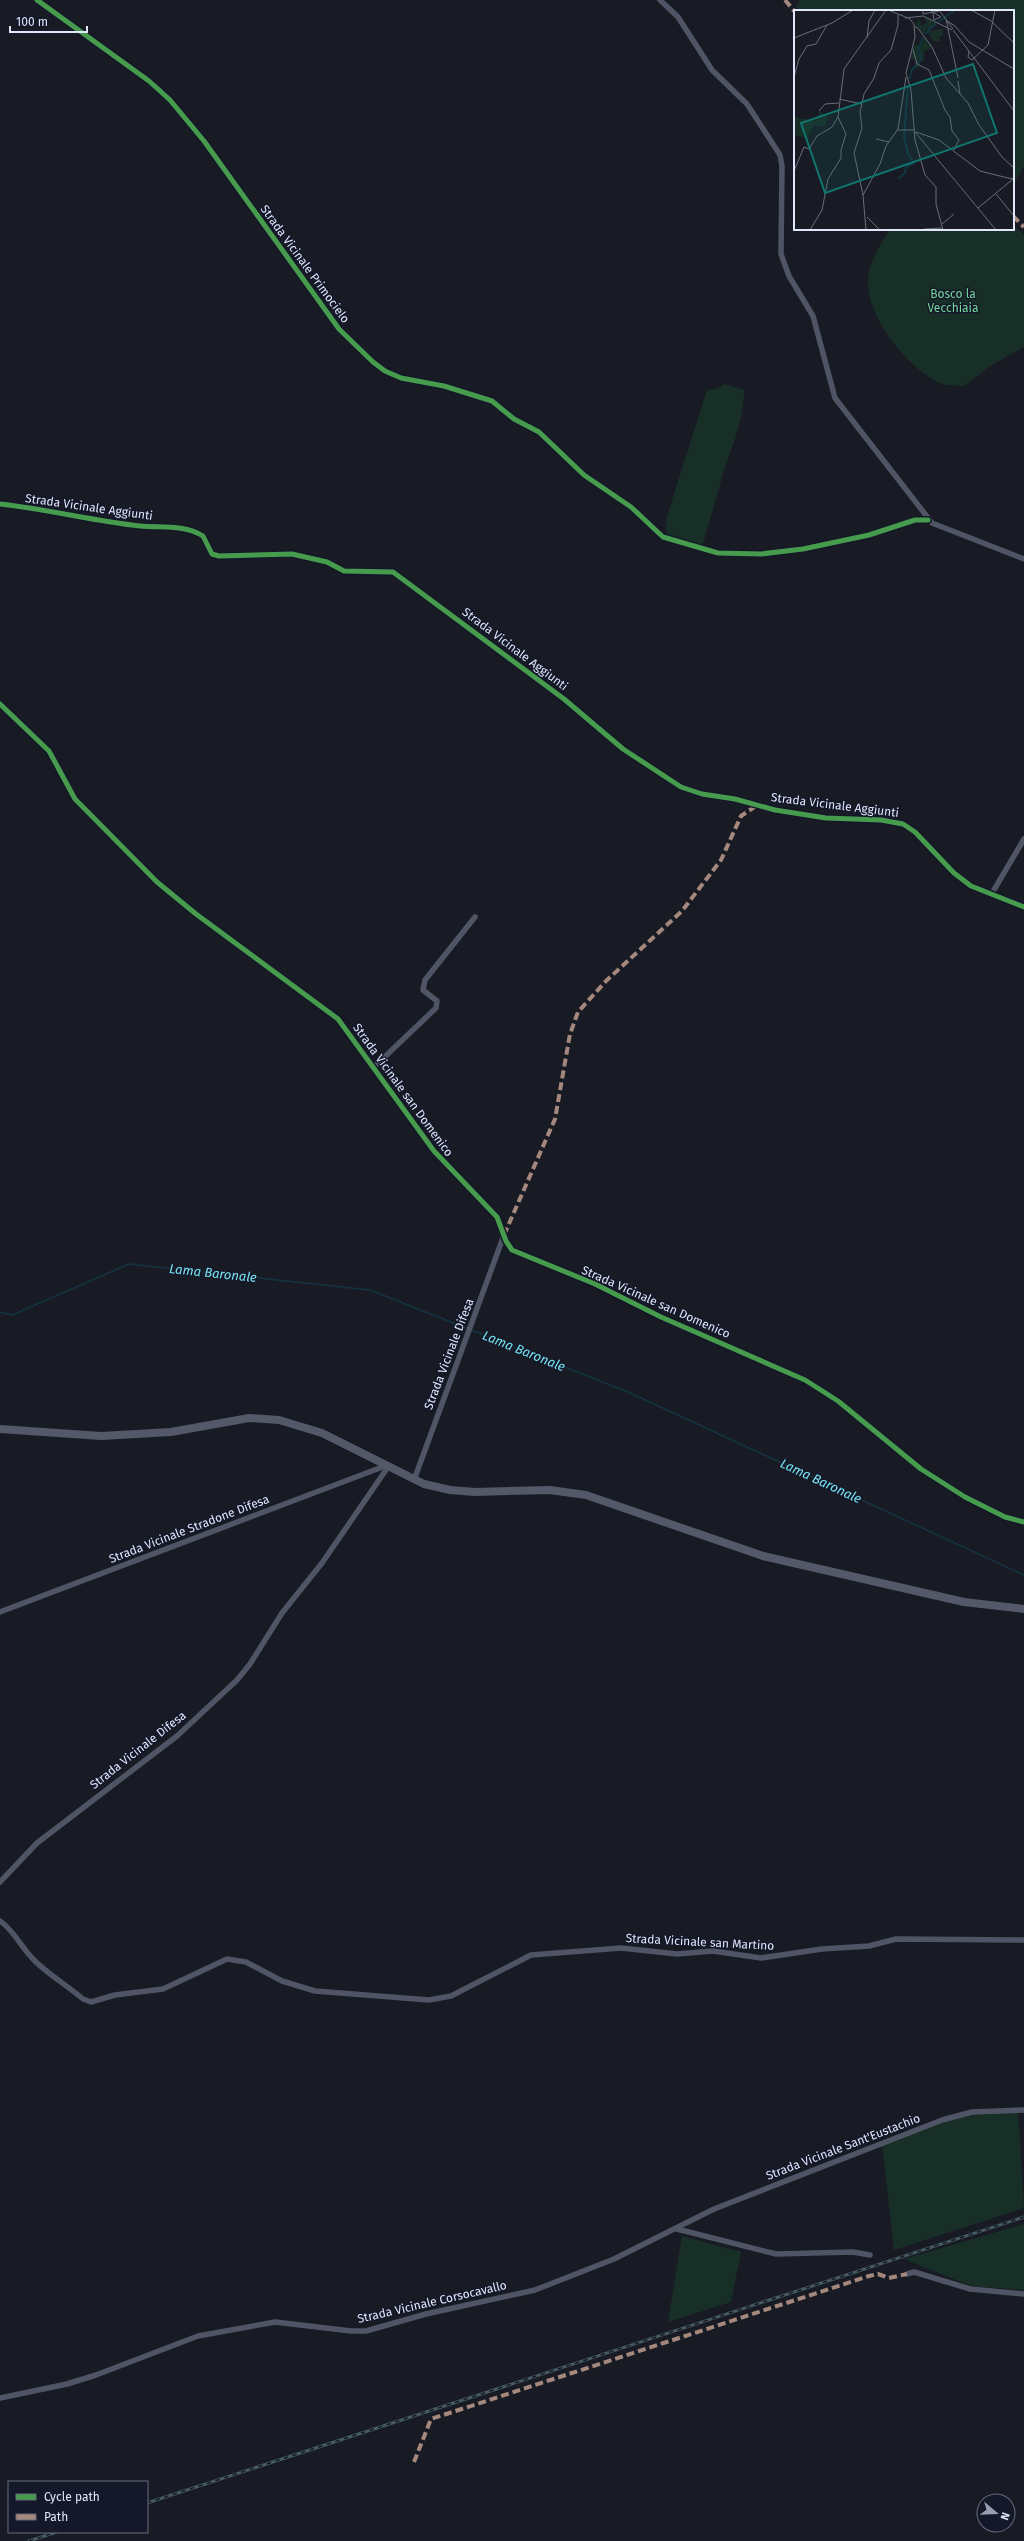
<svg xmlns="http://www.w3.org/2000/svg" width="1024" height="2541" viewBox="0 0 1024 2541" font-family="'Fira Sans',sans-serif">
<rect width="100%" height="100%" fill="#191b24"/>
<g fill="#182f27">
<path d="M800 0H1024V166L1013 186V11H798L796 6Z"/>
<path d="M1013 225 1024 235V347L990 366 964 386C957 385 946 386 940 383 907 368 866 316 868 279 868 265 882 241 890 229H1013Z"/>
<path d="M724 384 744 390C744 423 730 450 721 481 714 503 709 525 702 547L667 537 666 519 707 390 717 389Z"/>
<path d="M1018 2110 1024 2208 894 2250 882 2143 972 2112Z"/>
<path d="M1024 2224V2290L971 2286 904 2259Z"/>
<path d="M682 2236 741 2252 731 2302 668 2322Z"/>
</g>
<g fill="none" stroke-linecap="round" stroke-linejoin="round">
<path stroke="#133441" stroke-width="1.5" d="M0 1312 12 1315 129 1264 370 1290 628 1392 1024 1575"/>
<g stroke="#4f5564" stroke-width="5.5">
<path d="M37 0 149 81 170 100 204 141 339 329 373 362 385 371 401 378 444 386 492 401 514 419 539 432 584 475 631 507 663 537 718 553 761 554 803 549 869 535 915 520H928"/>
<path d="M660 0 678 17 712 70 747 104 780 155 782 166 781 254 789 276 813 316 835 398 932 523 1024 559"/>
<path d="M0 504C47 509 93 521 140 526 161 528 184 524 203 536L212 554 219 556 292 554 327 562 344 571 393 572 564 699 623 749 681 787 702 794 735 799 775 810 826 818 881 820 903 824 915 832 954 873 971 886 1024 907"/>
<path d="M0 704 49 751 75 799 157 882 196 914 338 1019 434 1151 497 1217 506 1241 512 1250 595 1284 661 1317 805 1380 838 1401 921 1469 965 1497 1005 1517 1024 1522"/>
<path d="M991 895 1024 839"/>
<path d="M373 1068 436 1008 437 1001 423 990 425 980 475 917"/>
<path d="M414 1480 504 1235"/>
<path d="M0 1612 385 1466"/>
<path d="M0 1882 37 1843 177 1736 237 1680 250 1664 282 1613 322 1563 388 1467"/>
<path d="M0 1921C14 1930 22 1949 35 1961 49 1975 68 1986 83 1999L91 2002 115 1995 163 1989 227 1959 246 1962 282 1981 315 1991 429 2000 451 1996 531 1955 621 1948 677 1954 713 1951 761 1958 822 1949 869 1946 896 1939 1024 1940"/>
<path d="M677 2229 776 2254 853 2252 870 2255"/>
<path d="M907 2274 914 2272 970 2289 1024 2294"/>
<path d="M0 2398 67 2384 96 2375 198 2336 275 2322 351 2331H366L426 2314 535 2290 614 2259 714 2209 942 2120 972 2112 1024 2110"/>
</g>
<path stroke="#535969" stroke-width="8" d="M0 1429 101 1436 171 1432 249 1418 279 1420 322 1433 424 1484 450 1490 475 1492 550 1490 586 1495 763 1556 964 1602 1024 1609"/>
<defs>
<g id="rail">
<path d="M147 2503 1024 2217"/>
<path d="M29 2541 57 2532"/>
</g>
</defs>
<use href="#rail" stroke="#455c60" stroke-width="3"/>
<use href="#rail" stroke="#141829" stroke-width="1.5" stroke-dasharray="4.5" stroke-linecap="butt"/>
<g stroke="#a5887d" stroke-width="4" stroke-dasharray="8 4" stroke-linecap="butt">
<path d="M785 0 795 12"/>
<path d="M1013 216 1024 227"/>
<path d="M504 1235 555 1119 570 1034 578 1012 606 981 682 911 721 860 741 816 756 806"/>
<path d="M414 2462 431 2419 869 2276 878 2274 889 2278 907 2274"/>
</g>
<defs>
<g id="cycleway">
<path d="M37 0 149 81 170 100 204 141 339 329 373 362 385 371 401 378 444 386 492 401 514 419 539 432 584 475 631 507 663 537 718 553 761 554 803 549 869 535 915 520H928"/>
<path d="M0 504C47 509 93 521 140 526 161 528 184 524 203 536L212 554 219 556 292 554 327 562 344 571 393 572 564 699 623 749 681 787 702 794 735 799 775 810 826 818 881 820 903 824 915 832 954 873 971 886 1024 907"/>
<path d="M0 704 49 751 75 799 157 882 196 914 338 1019 434 1151 497 1217 506 1241 512 1250 595 1284 661 1317 805 1380 838 1401 921 1469 965 1497 1005 1517 1024 1522"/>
</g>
</defs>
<use href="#cycleway" stroke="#141829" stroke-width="8"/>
<use href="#cycleway" stroke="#469c4c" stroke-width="5"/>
</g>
<g text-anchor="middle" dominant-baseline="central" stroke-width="3" stroke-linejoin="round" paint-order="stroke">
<g font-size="12" fill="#e0e6fb" stroke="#141829">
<text transform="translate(305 264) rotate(54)">Strada Vicinale Primocielo</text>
<text transform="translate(89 507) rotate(8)">Strada Vicinale Aggiunti</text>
<text transform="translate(515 649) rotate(37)">Strada Vicinale Aggiunti</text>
<text transform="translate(835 805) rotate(7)">Strada Vicinale Aggiunti</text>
<text transform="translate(403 1090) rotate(54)">Strada Vicinale san Domenico</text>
<text transform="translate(656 1302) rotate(24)">Strada Vicinale san Domenico</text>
<text transform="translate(449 1354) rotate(-69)">Strada Vicinale Difesa</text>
<text transform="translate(189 1529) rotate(-21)">Strada Vicinale Stradone Difesa</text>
<text transform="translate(138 1750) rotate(-38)">Strada Vicinale Difesa</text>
<text transform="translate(700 1942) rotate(3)">Strada Vicinale san Martino</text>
<text transform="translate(843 2147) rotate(-21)">Strada Vicinale Sant'Eustachio</text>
<text transform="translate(432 2302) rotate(-13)">Strada Vicinale Corsocavallo</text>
</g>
<g font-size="12" fill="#72d599" stroke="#141829">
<text x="953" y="294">Bosco la<tspan x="953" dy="14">Vecchiaia</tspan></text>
</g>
<g font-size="13" font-style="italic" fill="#79e3f0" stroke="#141829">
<text transform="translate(213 1273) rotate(6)">Lama Baronale</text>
<text transform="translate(524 1351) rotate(22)">Lama Baronale</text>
<text transform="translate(821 1481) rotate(25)">Lama Baronale</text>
</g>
</g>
<g transform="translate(794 10)">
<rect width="220" height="220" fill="#191b24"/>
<path d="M131 7 143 14 136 19V21L152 18 148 20 149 26 145 27 146 31H139L133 21 134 17 130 24 122 14 126 9 127 16 132 14ZM131 28 139 38 130 41V50L123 53 126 55 124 59 120 57 122 50 116 48 120 34 126 37ZM26 101 34 108 31 116H21V113L13 128 0 125V107L22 111Z" fill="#182f27"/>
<path fill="none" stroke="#133441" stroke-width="2" d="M144 12 161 0M131 24 142 13M116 69 117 61 127 50 125 38 129 27M104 169 111 163 112 157 120 153 114 144 110 127 114 75"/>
<path fill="none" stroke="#696c7a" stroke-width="1" d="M94 0 114 8M129 0V4L145 1M136 0 147 7M145 0 159 19M177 0 199 12M139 3 140 10 147 7M114 7 120 14 121 27 112 63 117 80 121 130 131 165 142 177V194L149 220M111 8 129 6 158 20M152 9 164 68M153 11 161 16 175 32 220 59M198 12 220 33M121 17H123L138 37 152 68 174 93 185 115 208 147 220 158M159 20 220 101M0 28 38 13 59 0M73 28 75 11 81 0M119 39 123 54 135 60 151 100 156 107 158 121 165 130 160 140M175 41 174 47 178 50 194 35 201 0M0 67 5 49 13 36 22 34 33 15M164 71 166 84M45 89 68 94M25 101 31 94 45 93M103 120H121M121 122 202 220M122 122 145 130 186 161 214 168 219 169 220 164M82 129 95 132M0 161 10 137 15 139 23 126 38 117 44 107 50 59 92 0M202 184 220 206M69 185 60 143 68 118 66 102 70 84 80 68 85 53 97 40 104 15V5M184 198 219 169M73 207 86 220M148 214 160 204M130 219 148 218M16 220 28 200 34 169 47 148V140L52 124 44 107M72 220 69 185 86 154 92 136 104 119 112 67"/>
<path fill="#0f766e" fill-opacity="0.15" stroke="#0f766e" stroke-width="2" d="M179 54 203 123 31 183 7 113Z"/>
<rect width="220" height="220" fill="none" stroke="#e0e6fb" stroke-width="2"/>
</g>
<rect x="8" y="2481" width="140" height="52" fill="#141829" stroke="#666a7d"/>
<rect x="16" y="2494" width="20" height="6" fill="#469c4c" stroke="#666a7d"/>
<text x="44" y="2501" font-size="12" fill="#e0e6fb">Cycle path</text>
<rect x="16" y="2514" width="20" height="6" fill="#a5887d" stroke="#666a7d"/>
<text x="44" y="2521" font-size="12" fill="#e0e6fb">Path</text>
<g transform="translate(996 2513) rotate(109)"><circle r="19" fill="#141829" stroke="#666a7d"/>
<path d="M0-3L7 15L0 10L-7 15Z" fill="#9a9fb0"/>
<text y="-6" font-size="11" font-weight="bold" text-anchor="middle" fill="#e0e6fb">N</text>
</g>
<path d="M10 26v6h77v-6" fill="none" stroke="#e0e6fb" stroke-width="2"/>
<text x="16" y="26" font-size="12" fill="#e0e6fb" stroke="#141829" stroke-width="3" paint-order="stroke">100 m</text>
</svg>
